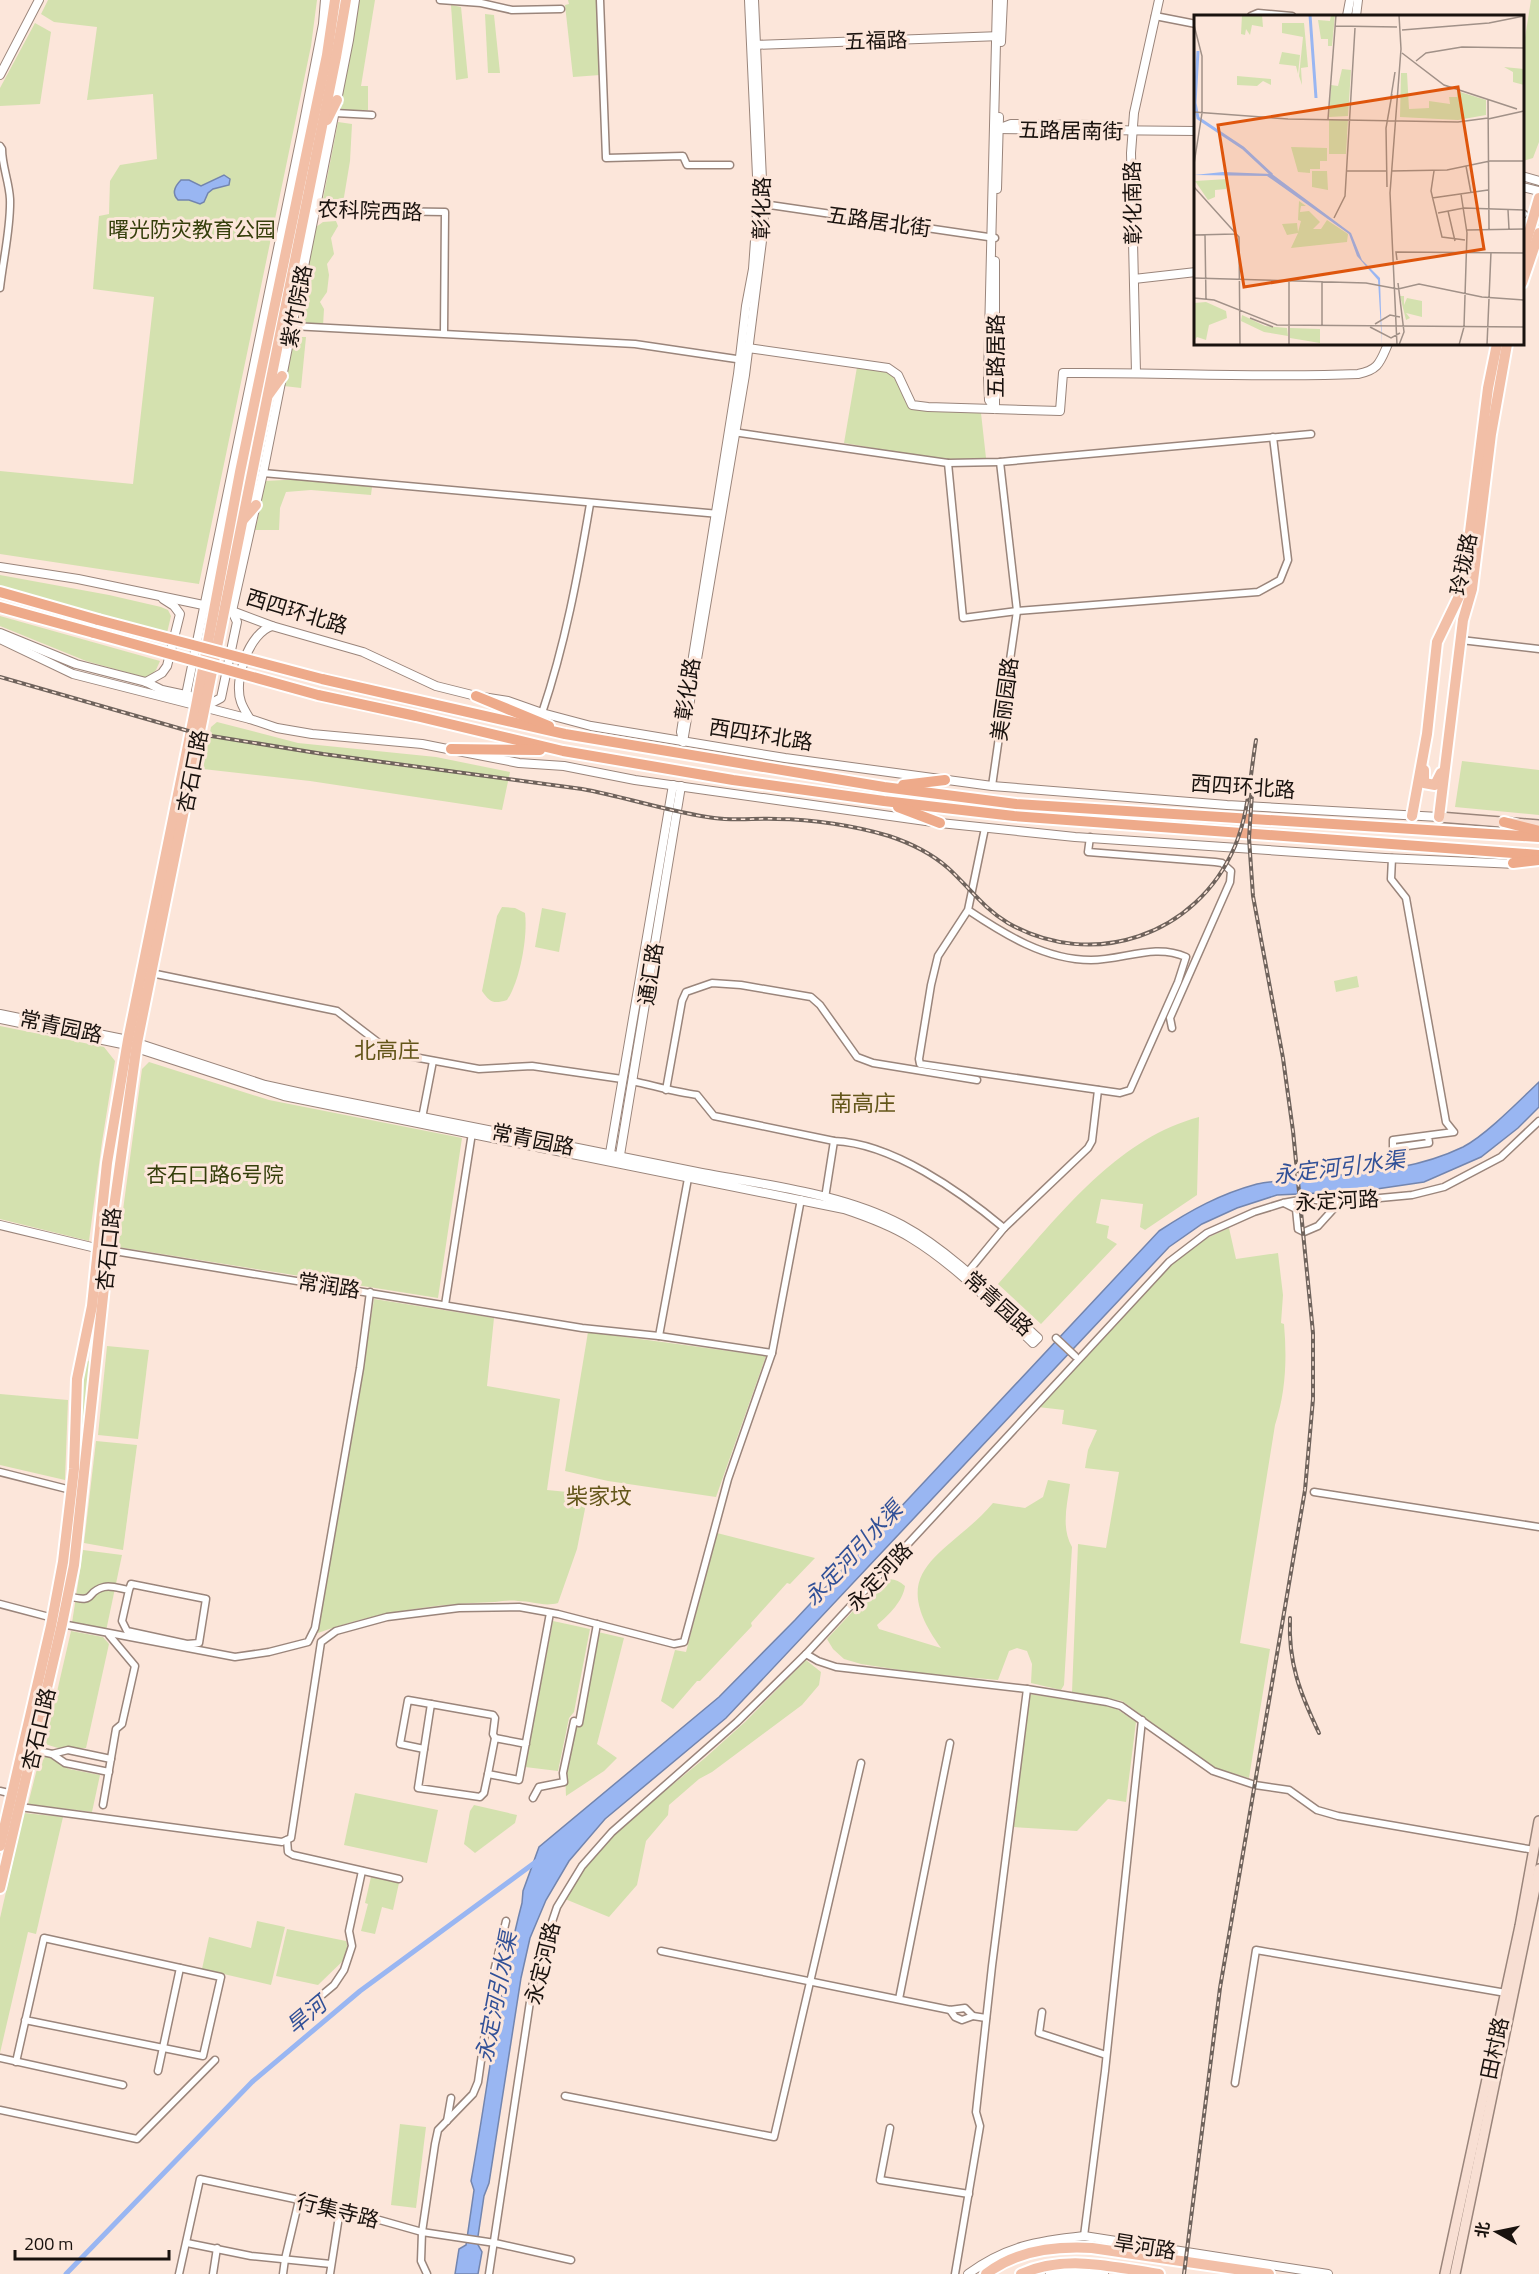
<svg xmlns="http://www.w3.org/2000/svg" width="1539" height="2274" viewBox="0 0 1539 2274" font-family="'Titillium Web','Noto Sans SC',sans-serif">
<rect width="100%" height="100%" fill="#fce6da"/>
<g fill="#d4e1af">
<path d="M48 0H317L311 46 199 584 0 554V471L133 484 154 297 93 289 99 216 109 214 110 181 120 165 157 159 153 94 87 100 97 27 54 22 41 14Z"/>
<path d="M355 0H375L361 86H368V110L340 112Z"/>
<path d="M568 0H598L600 75 573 77 565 5 569 4Z"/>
<path d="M1531 0H1539V142L1533 158 1523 161V50Z"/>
<path d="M451 5 461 7 468 78 456 80Z"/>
<path d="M485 14 494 15 500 73H488Z"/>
<path d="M35 23 51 32 40 104 0 106V88Z"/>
<path d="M338 122 352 124 350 161 342 209H321Z"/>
<path d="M336 221 338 226 331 238 334 254 327 264 329 275 327 292 320 302 324 309 323 326 298 325 316 227 323 222Z"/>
<path d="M295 337H306L301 388 284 386Z"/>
<path d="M857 367C897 371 892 371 908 407L934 411 981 413 986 458 944 460 844 443Z"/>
<path d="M303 479 372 487 371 495 311 490 286 492 280 508 279 530H252L253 524 257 523 265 481Z"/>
<path d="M0 575 109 595 161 607 168 610 171 616 167 633 0 586Z"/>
<path d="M0 616 160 661 156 670 148 678 140 676 86 661 0 626Z"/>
<path d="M217 722 298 743 436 757 510 772 502 810 310 781 203 769 211 727Z"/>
<path d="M1462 761 1539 770V815L1455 807Z"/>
<path d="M502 907 515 908 525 913C528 936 520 981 507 1000 494 1004 490 1003 482 991L497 916Z"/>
<path d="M542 908 566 913 559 952 535 947Z"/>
<path d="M1357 976 1359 987 1336 992 1334 981Z"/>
<path d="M0 1026 104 1047 115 1061 102 1142 89 1241 0 1219Z"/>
<path d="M149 1062 269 1100 462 1138 438 1298 118 1247 142 1069Z"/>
<path d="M1199 1117 1197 1195 1145 1230 1140 1227 1143 1204 1101 1199 1096 1223 1109 1226 1107 1238 1117 1244 1041 1324 998 1284C1055 1221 1113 1140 1199 1117Z"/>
<path d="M1229 1228 1236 1259 1278 1253 1283 1295 1281 1323 1284 1324C1287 1358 1286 1392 1275 1425L1240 1643 1270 1649 1249 1778 1214 1768 1122 1701 1072 1692 1078 1544 1106 1548 1119 1472 1085 1468 1088 1450 1097 1430 1062 1424 1064 1410 1038 1407 1172 1264 1207 1238Z"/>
<path d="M374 1299 494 1318 487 1386 560 1399 547 1490 588 1494 577 1549 558 1603C543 1607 533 1601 518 1601 510 1600 502 1601 495 1602 434 1604 375 1612 318 1633Z"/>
<path d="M588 1332 766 1356 716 1497 608 1481 565 1471Z"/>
<path d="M107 1346 149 1350 138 1439 98 1435Z"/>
<path d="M87 1360 91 1363 81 1452 77 1453 79 1397 85 1362Z"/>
<path d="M0 1394 68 1400 65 1480 0 1465Z"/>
<path d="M96 1441 137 1445 123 1550 84 1543Z"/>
<path d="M1048 1480 1070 1484C1067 1505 1061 1528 1072 1547L1064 1685 1061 1690 1031 1683 1032 1664 1027 1651 1017 1648 1009 1651 998 1680 920 1673 861 1664 844 1659 833 1649 827 1639 879 1583C889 1577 896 1578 905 1586 903 1601 889 1615 877 1625L879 1629 941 1648C882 1567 948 1556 993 1503L1025 1508 1043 1497Z"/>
<path d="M717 1533 815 1558 790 1584 787 1583 751 1623 752 1626 700 1681H697L673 1709 661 1701 675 1650 686 1652Z"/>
<path d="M83 1550 122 1555 106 1631 72 1623Z"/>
<path d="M553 1621 590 1629 574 1712 569 1718 558 1771 525 1767Z"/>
<path d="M71 1631 103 1637 109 1644 86 1748H58L45 1744Z"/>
<path d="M598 1632 624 1638 597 1744 617 1758 604 1771 566 1796 565 1772 575 1724 580 1725Z"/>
<path d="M806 1660 821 1672 819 1685 802 1705 712 1772 699 1779 669 1805 668 1815 646 1841 637 1885 609 1917 565 1899 586 1866 621 1827 705 1758 745 1722Z"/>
<path d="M1029 1694 1114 1707 1136 1722 1126 1802 1108 1799 1077 1831 1012 1827Z"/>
<path d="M40 1757H49L69 1769 100 1775 92 1812 28 1804Z"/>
<path d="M355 1793 438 1810 427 1863 344 1845Z"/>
<path d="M474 1805 517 1815 515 1823 475 1853 464 1844 470 1811Z"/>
<path d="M24 1813 63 1817 36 1934 28 1932 0 2053V1918Z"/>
<path d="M371 1877 399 1883 393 1910 382 1907 375 1934 361 1931 368 1904 365 1903Z"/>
<path d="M257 1921 285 1927 271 1985 202 1969 209 1937 251 1948Z"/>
<path d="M287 1929 346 1941 350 1954 318 1985 276 1976Z"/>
<path d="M400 2124 426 2127 416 2208 391 2205Z"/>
</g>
<g fill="#99b6f2" stroke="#7385ae" stroke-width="1.5">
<path d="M224 175 230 179 229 185 213 189 208 193 204 202 200 204 189 200H178C171 193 175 186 181 180H189L201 186Z"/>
<path d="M1539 1082V1107L1518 1128 1481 1157 1424 1182 1363 1191 1277 1195 1237 1208 1202 1224 1169 1247 726 1718 605 1819 569 1861 546 1900 530 1938 521 1978 489 2183 484 2196 477 2243 482 2252 478 2274H455L459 2249 466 2245 474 2190 471 2181C488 2088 498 1994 522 1903L523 1891 539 1847 719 1697 795 1620 1159 1231C1191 1210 1220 1194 1257 1184 1270 1181 1285 1181 1298 1179 1356 1172 1409 1173 1463 1147 1486 1135 1519 1101 1539 1082Z"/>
</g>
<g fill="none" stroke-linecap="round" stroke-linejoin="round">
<path stroke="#99b6f2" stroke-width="5" d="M66 2274 252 2082 360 1991 537 1861"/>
<defs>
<g id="minor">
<path d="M440 0 481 3 512 10 561 9"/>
<path d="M600 0 606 158 683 156 687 165H730"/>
<path d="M1155 16 1196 24"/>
<path d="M1251 16 1258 13 1292 16"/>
<path d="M335 113 372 115"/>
<path d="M0 146 2 149C2 166 9 181 10 199 11 227 3 260 0 288"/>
<path d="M763 204 995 238"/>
<path d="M302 208 315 210 445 212 444 333"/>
<path d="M1522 213 1524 214"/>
<path d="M292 326 635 344 743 360"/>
<path d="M733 432 948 463 1000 462 1311 434"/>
<path d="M948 463 963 618 1017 611 1258 592 1280 580 1288 560 1273 437"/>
<path d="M263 473 719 514"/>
<path d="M1461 640 1539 649"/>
<path d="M542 713C565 645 578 575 590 504"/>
<path d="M992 786 1017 611 1000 462"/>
<path d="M1090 837 1088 852 1215 862 1222 863 1231 871 1230 882 1170 1018 1172 1028"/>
<path d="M1392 858 1391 879 1406 898 1446 1122 1454 1132 1393 1140V1148L1429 1143 1428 1136"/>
<path d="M968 910C1004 934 1045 960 1091 960 1124 960 1154 943 1186 957L1178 982 1130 1090 1120 1093 920 1064 919 1059 931 985 938 956 968 910 985 828"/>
<path d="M151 973 337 1011 392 1053 479 1069 532 1066 622 1079"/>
<path d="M632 1081C655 1086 675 1092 697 1095L714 1116 834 1141C892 1143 961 1192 1004 1228"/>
<path d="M666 1090 682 1001 686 992 712 983 741 985 811 997 820 1005 857 1057 873 1063 977 1080"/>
<path d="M422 1118 433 1061"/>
<path d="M825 1198 834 1141"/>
<path d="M1284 1203 1296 1209 1298 1229 1304 1232 1318 1226 1337 1205 1340 1204"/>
<path d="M108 1250 582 1328 659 1336 772 1353"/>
<path d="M967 1273 1004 1228 1088 1148 1092 1141 1098 1090"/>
<path d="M445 1305 472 1133"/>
<path d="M659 1336 689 1173"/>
<path d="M1056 1338 1075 1356"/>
<path d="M0 1472 71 1490"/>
<path d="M1314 1492 1539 1527"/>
<path d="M68 1596C98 1604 84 1592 104 1587 112 1585 121 1589 129 1590L122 1621 127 1631 187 1644 199 1643 206 1599 131 1584 129 1590"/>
<path d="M0 1604 53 1618"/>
<path d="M62 1624 235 1657 269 1652 308 1642 315 1628 360 1368 370 1292"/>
<path d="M806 1654 818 1661 836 1667 1027 1689 1107 1702 1121 1706 1213 1771 1255 1785 1289 1790 1317 1810 1338 1816 1534 1850"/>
<path d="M526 1744 495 1738 488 1774 519 1780 550 1613"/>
<path d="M424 1749 400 1744 408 1700 431 1704"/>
<path d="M34 1750 52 1754 65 1763 109 1772"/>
<path d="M52 1754 68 1750 111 1759"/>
<path d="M488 1774 484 1793 480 1797 418 1788 431 1704 493 1715 495 1718 493 1734 495 1738"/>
<path d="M0 1791 13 1794"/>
<path d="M533 1798 539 1787 564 1782 563 1773 574 1721 579 1723 597 1624"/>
<path d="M103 1805 116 1729 122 1724 135 1666 109 1635"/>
<path d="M20 1807 282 1842 291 1838 321 1642 336 1631 387 1617 459 1608 519 1607 558 1614 674 1644 684 1642 728 1479 772 1353 801 1199"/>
<path d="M287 1840 288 1852 293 1855 399 1879"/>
<path d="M661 1951 950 2010 965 2008 973 2016 986 2018"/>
<path d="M322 1995 334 1985 344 1970 352 1946 349 1931 362 1871"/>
<path d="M899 1999 950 1743"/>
<path d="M950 2010 955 2017 962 2020 973 2016"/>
<path d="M1042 2012 1039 2033 1106 2055"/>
<path d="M0 2058 123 2085"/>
<path d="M16 2062 44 1938 221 1977 203 2056 25 2020"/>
<path d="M158 2071 180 1968"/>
<path d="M1235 2083 1256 1950 1506 1993"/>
<path d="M565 2096 774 2137 861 1763"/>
<path d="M0 2110 137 2139 215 2060"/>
<path d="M447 2121 451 2098"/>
<path d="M890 2128 880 2180 969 2194"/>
<path d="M1084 2236 1105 2071 1142 1720"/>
<path d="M187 2243 251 2256 331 2264"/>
<path d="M179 2274 200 2179 337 2208 422 2232 495 2243 571 2260"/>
<path d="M213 2274 217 2248"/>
<path d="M283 2274 285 2259 299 2200"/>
<path d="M330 2274 339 2216 337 2208"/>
<path d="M427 2274 421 2261 422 2232 435 2144 438 2130 473 2094 478 2082 493 1976 506 1921"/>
<path d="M489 2274 534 1975 557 1907 582 1866 612 1832 737 1722 806 1654 1169 1262 1207 1233 1254 1212 1283 1203 1305 1199 1337 1202 1412 1195 1444 1187 1501 1157 1539 1121"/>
<path d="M955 2274 980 2126 976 2112 992 1966 1027 1689"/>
</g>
<g id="tertiary">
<path d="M1347 16 1350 0"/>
<path d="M1356 16 1358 0"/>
<path d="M1001 42 1003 0"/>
<path d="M752 45 1001 36"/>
<path d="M0 75 39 0"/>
<path d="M1003 127 1011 124 1092 125"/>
<path d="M995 129 1196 131"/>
<path d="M1522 176 1539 181"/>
<path d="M1522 187 1539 191"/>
<path d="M997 189 999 117"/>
<path d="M995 261V408"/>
<path d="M1134 279 1196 272"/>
<path d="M748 348 888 368 898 375 912 405 928 407 1060 411 1063 373C1162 372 1260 378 1358 374 1379 370 1380 362 1388 344"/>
<path d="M1136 373 1131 153 1134 113 1159 0"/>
<path d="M995 409 989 400 988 377 997 0"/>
<path d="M0 567 78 579 232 611 272 626 363 652 436 686 476 696 508 701 542 713 591 726 785 758 992 786 1227 805 1439 817"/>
<path d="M0 633 76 664 146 682 162 690 190 696"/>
<path d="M0 639 73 674 250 719 277 728 312 734 422 744 519 763 564 766 635 780 940 823 1075 837 1385 858 1516 864"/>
<path d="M146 682 162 673 167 666 180 614 174 606 163 599"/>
<path d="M195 705 186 695 302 132 323 24 325 0"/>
<path d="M204 707 221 698 237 622 232 611 263 473 349 40 355 0"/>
<path d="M250 719C247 714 243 708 241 702 233 680 249 633 272 626"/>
<path d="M683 740 681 732 738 374 746 306 753 269 758 198 749 0"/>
<path d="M683 742 745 375 764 225 754 0"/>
<path d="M0 1014 128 1040 265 1085 306 1094C436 1120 567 1145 697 1172 764 1185 842 1193 902 1225 952 1252 997 1300 1038 1338L1033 1343C995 1307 957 1266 911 1238 890 1225 868 1217 844 1209L284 1096 127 1045 0 1019"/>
<path d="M609 1159 673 785"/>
<path d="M619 1161 681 786"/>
<path d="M0 1225 100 1249"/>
<path d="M968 2274C1006 2246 1038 2241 1084 2236L1328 2274"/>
<path d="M1050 2274 1084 2271 1104 2274"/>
</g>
<g id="secondary">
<path d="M1439 817 1539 825"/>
<path d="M1445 2274 1520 1926 1539 1821"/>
<path d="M1455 2274 1539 1869"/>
</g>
<g id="primary">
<path d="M327 120 337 100"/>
<path d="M1522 256 1539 198"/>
<path d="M1522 283 1539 233"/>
<path d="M269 394 282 376"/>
<path d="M243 520 256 505"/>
<path d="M1424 770V783L1435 785 1441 773"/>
<path d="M1412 816 1427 734 1437 642 1463 588 1488 388 1497 344"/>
<path d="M1439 817 1463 620 1472 589 1491 434 1507 344"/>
<path d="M0 1846 51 1626 63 1562 74 1469 77 1379 92 1306 107 1163 128 1040 196 706 240 472 327 55 335 0"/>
<path d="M0 1888 62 1624 74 1565 108 1250 137 1043 336 57 346 0"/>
<path d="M986 2274C1015 2251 1056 2246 1092 2248L1269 2274"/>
<path d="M1021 2274C1065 2254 1114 2267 1159 2274"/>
</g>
<g id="trunk">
<path d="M0 592 98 620"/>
<path d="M0 607 94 633"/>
<path d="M322 679 565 734 884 787 1016 804 1539 837"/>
<path d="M318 695 416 716 563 751 733 780 884 801 1014 816 1539 855"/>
<path d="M476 696 549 726"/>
<path d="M451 749 540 750"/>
<path d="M903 785 945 780"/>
<path d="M898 807 940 823"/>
<path d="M1504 822 1539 831"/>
<path d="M1513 863 1539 860"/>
</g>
</defs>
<use href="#minor" stroke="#9a857b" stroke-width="9"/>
<use href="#tertiary" stroke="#9a857b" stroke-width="10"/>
<use href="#secondary" stroke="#9a857b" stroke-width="12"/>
<use href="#primary" stroke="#fff" stroke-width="14"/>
<use href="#trunk" stroke="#fff" stroke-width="14"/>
<use href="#minor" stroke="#fff" stroke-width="6"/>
<use href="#tertiary" stroke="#fff" stroke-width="8"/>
<use href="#secondary" stroke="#f8dfd3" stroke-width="9"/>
<use href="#primary" stroke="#f2bfa7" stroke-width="10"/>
<use href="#trunk" stroke="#eeaa8a" stroke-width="10"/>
<defs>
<g id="rail">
<path d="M0 677 199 734 323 754 582 789C626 797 669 812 714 818 735 821 756 818 777 819 812 819 856 826 889 836 910 843 931 853 948 868 969 887 983 908 1008 923 1092 971 1197 936 1235 846 1249 813 1250 775 1256 740"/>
<path d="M1290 1618C1288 1663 1300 1693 1319 1733"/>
<path d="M1184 2274 1220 1988 1305 1490 1313 1399V1333L1293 1131 1283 1058 1253 896 1249 838 1252 794"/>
</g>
</defs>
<use href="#rail" stroke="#6f635c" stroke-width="4"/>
<use href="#rail" stroke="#fce6da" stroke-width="1.5" stroke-dasharray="4.5" stroke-linecap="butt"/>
<defs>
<g id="trunk-bridge">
<path d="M98 620 322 679"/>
<path d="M94 633 318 695"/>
</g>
</defs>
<use href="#trunk-bridge" stroke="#fff" stroke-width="14" stroke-linecap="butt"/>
<use href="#trunk-bridge" stroke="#eeaa8a" stroke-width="10"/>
</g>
<g text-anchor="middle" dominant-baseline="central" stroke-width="6" stroke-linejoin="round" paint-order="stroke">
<g font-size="21" fill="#19120e" stroke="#fce6da">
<text transform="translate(876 40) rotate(-2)">五福路</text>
<text transform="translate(1071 130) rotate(1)">五路居南街</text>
<text transform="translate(1132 203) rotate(-91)">彰化南路</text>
<text transform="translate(761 208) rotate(-89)">彰化路</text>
<text transform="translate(370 210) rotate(2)">农科院西路</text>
<text transform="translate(879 221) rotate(8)">五路居北街</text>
<text transform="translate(296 306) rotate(-79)">紫竹院路</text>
<text transform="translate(995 356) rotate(-90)">五路居路</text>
<text transform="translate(1463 564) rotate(-79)">玲珑路</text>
<text transform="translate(297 611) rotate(17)">西四环北路</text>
<text transform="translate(687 689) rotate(-81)">彰化路</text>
<text transform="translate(1004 699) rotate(-82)">美丽园路</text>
<text transform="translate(761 734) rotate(9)">西四环北路</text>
<text transform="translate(192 771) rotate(-79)">杏石口路</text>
<text transform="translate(1243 786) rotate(4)">西四环北路</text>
<text transform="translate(650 974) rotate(-81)">通汇路</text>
<text transform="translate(61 1026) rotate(12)">常青园路</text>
<text transform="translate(533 1139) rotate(11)">常青园路</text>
<text transform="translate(1337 1200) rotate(-3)">永定河路</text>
<text transform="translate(108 1249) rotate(-84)">杏石口路</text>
<text transform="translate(329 1285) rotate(9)">常润路</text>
<text transform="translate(999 1303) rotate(42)">常青园路</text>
<text transform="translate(879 1576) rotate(-47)">永定河路</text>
<text transform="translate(38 1729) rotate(-77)">杏石口路</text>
<text transform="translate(542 1963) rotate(-76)">永定河路</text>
<text transform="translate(1494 2048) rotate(-78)">田村路</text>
<text transform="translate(338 2210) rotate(14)">行集寺路</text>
<text transform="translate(1145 2246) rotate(9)">旱河路</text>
</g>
<g font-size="21" fill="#353f0b" stroke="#fce6da">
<text x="192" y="229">曙光防灾教育公园</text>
<text x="215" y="1174">杏石口路6号院</text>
</g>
<g font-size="22" fill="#63561a" stroke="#fce6da">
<text x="387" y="1050">北高庄</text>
<text x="863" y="1103">南高庄</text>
<text x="599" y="1496">柴家坟</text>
</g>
<g font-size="22" font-style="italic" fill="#315097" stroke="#fce6da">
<text transform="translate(1339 1167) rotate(-7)">永定河引水渠</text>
<text transform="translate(853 1553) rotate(-47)">永定河引水渠</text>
<text transform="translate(496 1997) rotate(-79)">永定河引水渠</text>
<text transform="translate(306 2015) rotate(-40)">旱河</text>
</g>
</g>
<g transform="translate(1194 15)">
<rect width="330" height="330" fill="#fce6da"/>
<path d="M48 0H68L69 12 58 10 56 20 52 14 51 20 47 19ZM137 0H141L138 31H134V24H127L124 5 136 6ZM88 8H110L114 52 107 53 108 70 105 61 109 22 88 18ZM88 37 106 40 104 59 102 51 85 49ZM310 52 330 54V70L319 67V57ZM148 54 157 55 154 101 135 102 137 70 144 71ZM207 58H213L215 94 235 93V86L256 89 255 82H263V76L292 85V100L264 105 206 102ZM43 61 77 64V70L69 66 63 71 43 70ZM154 104 152 139H135V105ZM97 132 133 133V146H126V154H116V158L104 157ZM118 156H133L134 175 118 172ZM34 164 32 174 21 175V182L14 185 1 166ZM105 186 112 191H107L106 197 115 196 126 207 119 214H127L133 205 154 219 153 227 97 233 104 218 93 220 88 209 103 208 104 217 107 206 104 205ZM206 281H210V290L213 283 228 286V302L212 298 216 303 212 305ZM12 287 32 296 33 303 15 310 12 325 3 322 0 326V288ZM48 300 71 311 93 313 94 321 70 317 47 306ZM96 313 126 314V328L96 323Z" fill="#d4e1af"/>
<path d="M29 157 78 159 157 218 168 245 186 263 188 330 184 265 163 241 155 219 73 161 0 160Z" fill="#99b6f2"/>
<path fill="none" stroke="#99b6f2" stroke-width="3" d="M116 0 122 83M4 36 1 88 4 103 49 133 78 160"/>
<path fill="none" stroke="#a19188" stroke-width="1.5" d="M0 10 8 41V98L0 149M141 11 203 12M208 15 295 8 330 1M208 38 250 70 323 94M222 46 232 38 268 32 330 33M197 82 201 57M294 84 295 214M0 97 94 104 264 107 294 103M134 104 142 0M294 104 330 96M272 151 277 178M152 156H193M197 156 253 155 296 146H330M240 156 237 176 248 222 271 225M0 172 45 222 46 330M193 172 192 113 198 79M267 179 273 218 270 312M238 183 294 175M314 195 315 214M254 196 261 226M244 198 270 193 330 195M140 203 151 181 161 13M273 215 330 214M0 220 41 219M11 220 12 285M203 245 202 237 330 238M0 263 172 268 204 274M95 264V330M204 268 210 317 205 330M204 274 225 269 288 282 330 285M0 283 20 285 83 310 330 312M56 303 79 312M181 309 196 300 206 302M128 310V266M176 312 197 323 206 318M203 330 196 178 207 34 205 0M265 330 270 312M293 330 297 237"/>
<path fill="#de550c" fill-opacity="0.15" stroke="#de550c" stroke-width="3" d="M264 72 290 234 50 272 24 110Z"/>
<rect width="330" height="330" fill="none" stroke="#19120e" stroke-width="3"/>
</g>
<g transform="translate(1497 2232) rotate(279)" stroke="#fce6da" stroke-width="4.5" paint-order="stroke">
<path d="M0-4.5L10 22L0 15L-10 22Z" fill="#19120e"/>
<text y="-9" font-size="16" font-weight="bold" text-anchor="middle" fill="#19120e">北</text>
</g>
<path d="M15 2250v9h154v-9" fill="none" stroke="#19120e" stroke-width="3"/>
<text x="24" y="2250" font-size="18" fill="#19120e" stroke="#fce6da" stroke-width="4.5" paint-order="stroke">200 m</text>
</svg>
